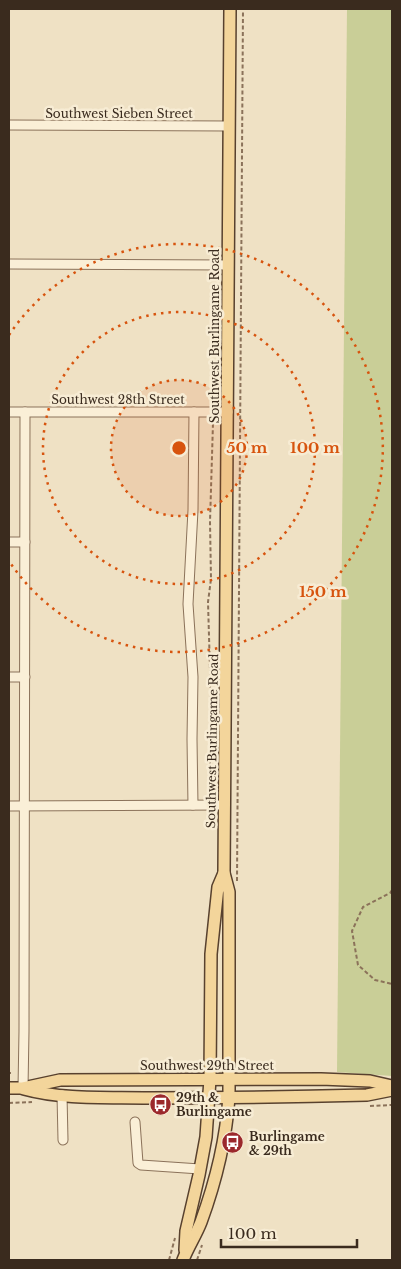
<svg xmlns="http://www.w3.org/2000/svg" width="401" height="1269" viewBox="0 0 401 1269" font-family="'Libre Baskerville',serif">
<rect width="100%" height="100%" fill="#efe1c4"/>
<path fill="#c9ce97" d="M347 9H392V1076L337 1072Z"/>
<g fill="none" stroke-linecap="round" stroke-linejoin="round">
<defs>
<g id="minor">
<path d="M9 125 229 126"/>
<path d="M9 264 228 265"/>
<path d="M9 412H228"/>
<path d="M9 542H25"/>
<path d="M9 677H25"/>
<path d="M193 805 192 739 193 677 188 604 193 510 194 412"/>
<path d="M9 806 225 805"/>
<path d="M23 1088 24 1031 25 412"/>
<path d="M62 1095 63 1140"/>
<path d="M135 1122 138 1163 141 1165 200 1169"/>
</g>
<g id="major">
<path d="M9 1088H23L60 1080 321 1079 370 1081 392 1086"/>
<path d="M24 1089C64 1100 108 1097 149 1098 222 1098 295 1097 367 1095L392 1090"/>
<path d="M185 1250 186 1231 199 1175 206 1137 210 1079 211 954 218 887 224 873"/>
<path d="M183 1260C188 1247 196 1235 201 1222 216 1181 226 1140 229 1097V892L224 873 230 9"/>
</g>
</defs>
<use href="#minor" stroke="#8b725a" stroke-width="11"/>
<use href="#major" stroke="#58412e" stroke-width="14"/>
<g stroke="#8b725a" stroke-width="2" stroke-dasharray="4 2.5" stroke-linecap="butt">
<path d="M210 798V670L208 602 211 579 210 522 213 423"/>
<path d="M212 812 213 822"/>
<path d="M237 881 243 9"/>
<path d="M392 890 390 893 363 907 352 931 358 965 375 980 392 984"/>
<path d="M9 1073H11"/>
<path d="M9 1103 32 1102"/>
<path d="M370 1106 392 1105"/>
<path d="M237 1117 243 1110V1107"/>
<path d="M169 1260 175 1238"/>
<path d="M197 1260 202 1245"/>
</g>
<use href="#minor" stroke="#faefd7" stroke-width="9"/>
<use href="#major" stroke="#f3d59b" stroke-width="11"/>
</g>
<circle cx="179" cy="448" r="68" fill="#d7540e" fill-opacity=".12"/>
<g fill="none" stroke="#d7540e" stroke-width="2.5" stroke-dasharray="2.5 5">
<circle cx="179" cy="448" r="68"/>
<circle cx="179" cy="448" r="136"/>
<path d="M9 335A204 204 0 1 1 9 561"/>
</g>
<defs>
<symbol id="bus-disc" viewBox="-11 -11 22 22"><circle r="9.5" fill="#9b282c" stroke="#f7ecd4"/><path d="M-5-6H5V4H4V6H2V4H-2V6H-4V4H-5ZM-3.5-4V0h7V-4ZM-3.5 1.2v1.5H-2V1.2ZM2 1.2v1.5H3.5V1.2Z" fill="#fff"/></symbol>
</defs>
<g fill-rule="evenodd">
<use href="#bus-disc" x="148" y="1092" width="25" height="25"/>
<use href="#bus-disc" x="220" y="1130" width="25" height="25"/>
</g>
<g text-anchor="middle" dominant-baseline="central" stroke-width="5" stroke-linejoin="round" paint-order="stroke">
<g font-size="12" fill="#3a2b1e" stroke="#f7ecd4">
<text x="119" y="113">Southwest Sieben Street</text>
<text transform="translate(214 336) rotate(-90)">Southwest Burlingame Road</text>
<text x="118" y="399">Southwest 28th Street</text>
<text transform="translate(212 741) rotate(-89)">Southwest Burlingame Road</text>
<text x="207" y="1065">Southwest 29th Street</text>
</g>
<g font-size="12" font-weight="bold" fill="#3a2b1e" stroke="#f7ecd4" text-anchor="start">
<text x="176" y="1097">29th &amp;<tspan x="176" dy="14">Burlingame</tspan></text>
<text x="249" y="1136">Burlingame<tspan x="249" dy="14">&amp; 29th</tspan></text>
</g>
</g>
<circle cx="179" cy="448" r="8" fill="#d7540e" stroke="#f7ecd4" stroke-width="2.5"/>
<g font-size="15" text-anchor="middle" font-weight="bold" fill="#d7540e" stroke="#f7ecd4" stroke-width="5" stroke-linejoin="round" paint-order="stroke">
<text x="247" y="453">50 m</text>
<text x="315" y="453">100 m</text>
<text x="323" y="597">150 m</text>
</g>
<rect width="401" height="1269" fill="none" stroke="#3a2b1e" stroke-width="20"/>
<path d="M221 1239v8h136v-8" fill="none" stroke="#3a2b1e" stroke-width="2.5"/>
<text x="228" y="1239" font-size="15" fill="#3a2b1e" stroke="#f7ecd4" stroke-width="4" paint-order="stroke">100 m</text>
</svg>
